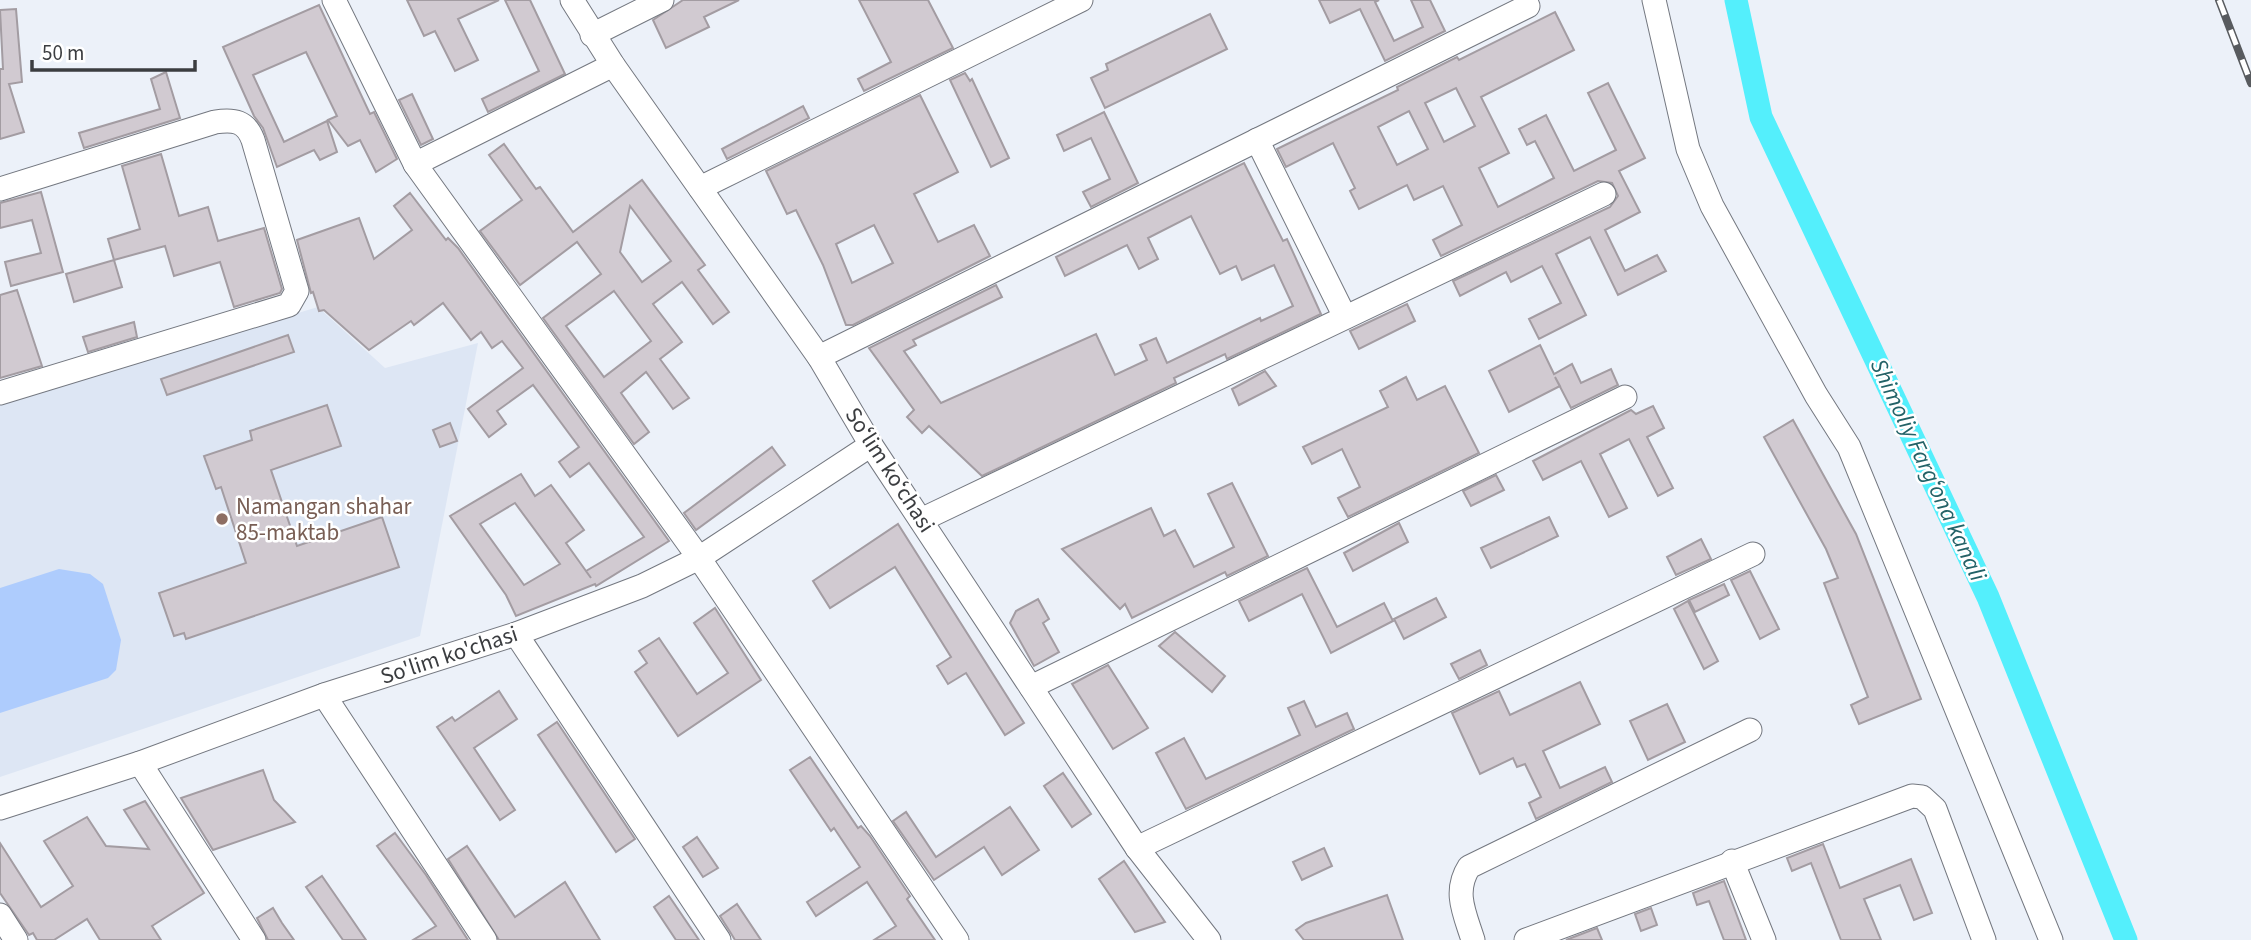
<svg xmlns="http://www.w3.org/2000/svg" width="2251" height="940" viewBox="0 0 2251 940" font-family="'Source Sans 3',sans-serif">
<rect width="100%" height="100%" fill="#ecf1f9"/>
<path fill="#dde6f4" d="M318 307 385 368 478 343 420 636 0 777V403Z"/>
<path fill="#aeccfd" d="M59 569 90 574 103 584 121 640 116 670 108 678 0 713V588Z"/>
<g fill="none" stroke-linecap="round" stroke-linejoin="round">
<path stroke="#54effc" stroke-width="23" d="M1736 0 1761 117 1988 597 2126 940"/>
</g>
<g fill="#d1cad1" stroke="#a39ca2" stroke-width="2" fill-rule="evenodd">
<path d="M407 0H499L458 19 478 60 455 71 435 31 424 36Z"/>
<path d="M505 0H530L565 74 488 112 482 99 539 71Z"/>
<path d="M683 0H739L704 17 709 27 666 48 653 20Z"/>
<path d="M859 0H928L953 48 864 91 858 79 891 62Z"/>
<path d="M1319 0H1379L1375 2 1394 41 1423 27 1411 0H1430L1445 31 1385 61 1360 9 1330 23Z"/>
<path d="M319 5 370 114 374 112 397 159 376 172 360 140 348 146 328 120 337 116 306 52 253 75 284 142 327 121 337 152 320 160 314 150 277 167 263 128 254 116 223 47Z"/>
<path d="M16 9 22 82 9 84 24 132 0 139V69H3L0 10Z"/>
<path d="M1555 12 1574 50 1481 97 1509 153 1479 168 1498 207 1554 178 1535 141 1527 145 1519 129 1546 115 1574 171 1616 150 1588 93 1608 83 1645 158 1619 171 1640 212 1605 230 1625 271 1657 255 1666 271 1618 295 1590 237 1556 254 1586 315 1539 339 1529 319 1561 303 1542 266 1511 282 1506 272 1460 296 1453 281 1610 207 1618 196 1612 183 1598 181 1441 256 1433 240 1462 225 1443 186 1414 200 1407 185 1359 209 1350 191 1355 188 1333 143 1286 167 1277 149 1398 90 1397 87 1457 57 1459 60ZM1456 88 1475 126 1444 142 1425 103ZM1409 111 1428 149 1397 165 1378 127Z"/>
<path d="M1210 14 1227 49 1105 108 1091 78 1108 70 1106 64Z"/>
<path d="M166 72 180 118 84 148 79 133 160 109 151 79Z"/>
<path d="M965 73 970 81 972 79 1009 158 991 167 950 80Z"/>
<path d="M412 94 433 139 421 145 399 100Z"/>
<path d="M920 95 958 172 914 194 938 242 974 225 990 256 853 325H846L823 265 796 210 787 214 766 171ZM874 225 893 263 852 283 836 244Z"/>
<path d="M803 106 809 118 727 159 722 149Z"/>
<path d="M1104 112 1138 183 1091 207 1083 192 1110 179 1091 138 1064 151 1057 135Z"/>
<path d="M504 144 536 189 540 187 573 232 642 180 705 265 698 270 729 312 713 324 682 282 653 304 682 342 660 359 689 398 673 409 646 372 621 393 649 432 634 444 543 318 601 274 577 242 520 285 480 231 522 200 489 155ZM630 206 671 261 642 282 620 252ZM614 291 651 341 604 377 566 326Z"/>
<path d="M161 154 179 216 208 207 218 241 264 228 282 289 280 293 234 307 220 262 174 276 165 246 114 260 108 239 140 229 122 166Z"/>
<path d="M1244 163 1283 241 1287 239 1321 314 1227 359 1225 354 1174 378 1176 383 982 476 929 426 922 433 907 417 914 410 869 348 996 285 1002 297 913 340 916 345 904 351 941 403 1096 334 1115 375 1147 360 1140 345 1156 338 1167 363 1260 318 1261 321 1293 306 1274 265 1242 280 1236 266 1220 274 1191 216 1148 238 1158 259 1139 269 1127 245 1065 276 1056 257Z"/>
<path d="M41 192 63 272 11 286 5 262 41 253 32 220 0 228V203Z"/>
<path d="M410 193 446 240 448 238 458 248 669 541 596 586 595 584 516 616 506 595 450 516 521 474 535 496 551 485 584 530 566 543 591 578 586 571 644 537 589 463 570 477 559 462 579 447 533 385 497 411 506 424 489 437 468 409 523 368 502 341 492 348 481 332 471 340 443 303 414 325 411 321 369 350 324 310 319 311 313 292 311 293 297 240 359 218 374 259 412 230 394 206ZM515 503 560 564 524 585 480 524Z"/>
<path d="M114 260 122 287 74 302 66 274Z"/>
<path d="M17 290 42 366 0 378V295Z"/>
<path d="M1407 304 1415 321 1359 349 1350 331Z"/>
<path d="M134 322 137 337 88 352 83 337Z"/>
<path d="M288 335 294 352 167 395 161 379Z"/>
<path d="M1540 345 1554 374 1572 364 1581 383 1611 369 1618 385 1571 408 1555 377 1560 386 1509 412 1489 371Z"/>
<path d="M1265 371 1276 386 1239 405 1232 389Z"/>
<path d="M1406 377 1417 400 1445 386 1479 453 1348 517 1338 498 1360 487 1342 449 1312 464 1303 447 1388 407 1380 391Z"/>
<path d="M327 405 341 446 271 470 297 546 382 517 399 567 186 639 184 633 174 636 159 593 246 563 221 487 216 489 204 456 252 440 250 431Z"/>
<path d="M1653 406 1664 428 1647 437 1673 488 1658 496 1629 439 1600 454 1627 508 1609 517 1581 461 1543 480 1533 461 1631 410 1636 414Z"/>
<path d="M1793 420 1856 534 1921 699 1859 724 1851 705 1868 697 1824 583 1838 578 1826 549 1764 437Z"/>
<path d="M450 423 457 441 440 447 433 430Z"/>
<path d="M772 447 785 465 696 530 684 513Z"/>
<path d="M1496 475 1504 490 1471 506 1463 491Z"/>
<path d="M1232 483 1268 556 1227 576 1225 572 1132 618 1125 604 1120 609 1062 549 1151 508 1164 536 1175 530 1194 567 1234 547 1208 494Z"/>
<path d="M1549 517 1558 536 1491 568 1481 548Z"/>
<path d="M1399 523 1408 542 1353 571 1344 553Z"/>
<path d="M898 524 1024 723 1005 735 966 673 948 684 937 666 951 657 895 567 830 608 813 581Z"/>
<path d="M1701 539 1711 559 1676 575 1667 557Z"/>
<path d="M1307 568 1337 627 1384 603 1393 621 1331 653 1302 594 1249 621 1239 601Z"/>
<path d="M1750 571 1779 629 1760 639 1731 580Z"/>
<path d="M1724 584 1729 595 1695 612 1689 600Z"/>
<path d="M1436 598 1446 617 1404 639 1394 619Z"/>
<path d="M1038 599 1049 619 1043 623 1059 652 1034 666 1010 623 1016 611Z"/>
<path d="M1688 601 1718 661 1704 669 1674 609Z"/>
<path d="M715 608 761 680 678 736 635 672 647 663 639 651 659 638 697 694 728 673 694 623Z"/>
<path d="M1175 632 1225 676 1212 692 1159 646Z"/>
<path d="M1480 650 1487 665 1459 679 1451 664Z"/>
<path d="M1108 665 1148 728 1113 749 1072 684Z"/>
<path d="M1580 682 1600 724 1543 751 1560 788 1605 767 1612 782 1536 819 1529 803 1541 797 1525 764 1517 767 1513 758 1480 774 1452 713 1499 691 1510 715Z"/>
<path d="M499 691 517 719 474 748 515 810 500 820 437 727 452 717 455 721Z"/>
<path d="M1304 701 1316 727 1347 713 1354 729 1186 809 1156 753 1184 738 1206 779 1300 735 1288 708Z"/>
<path d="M1667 704 1685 742 1648 760 1630 721Z"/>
<path d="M557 722 635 839 616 852 538 735Z"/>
<path d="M810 757 858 828 861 826 870 836 910 896 907 899 935 940H874L896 926 867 882 816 916 807 902 860 867 834 828 831 831 790 770Z"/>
<path d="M263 770 274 800 295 822 213 850 181 798Z"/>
<path d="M1063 773 1091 814 1072 827 1044 786Z"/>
<path d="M145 801 204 893 152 926 161 940H100L87 919 54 940H37L33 933 29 935 0 893V843L41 907 73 886 44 841 87 817 106 846 149 849 124 810Z"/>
<path d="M1010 807 1039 850 1002 875 984 847 934 880 893 821 906 812 936 857Z"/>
<path d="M395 833 426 875 468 940H413L436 926 377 846Z"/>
<path d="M697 837 718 868 703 877 683 847Z"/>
<path d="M1823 844 1840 888 1911 859 1932 913 1914 920 1900 885 1864 899 1881 940H1841L1811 863 1792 871 1787 858Z"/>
<path d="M467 846 515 917 565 882 600 940H499L448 859Z"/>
<path d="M1324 848 1332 866 1302 880 1293 862Z"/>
<path d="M1124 861 1165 922 1135 932 1099 879Z"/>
<path d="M322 876 351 918 366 940H343L306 887Z"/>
<path d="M1724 881 1742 929 1746 940H1724L1709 901 1697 905 1693 893Z"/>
<path d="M1387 895 1403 940H1304L1296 930 1306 923Z"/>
<path d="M669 896 699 940H676L654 907Z"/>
<path d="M737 904 761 940H735L732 935 720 916Z"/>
<path d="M273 908 282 923 294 940H268L257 918Z"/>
<path d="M1651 908 1657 925 1641 931 1635 914Z"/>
<path d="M1597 928 1602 940H1566Z"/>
</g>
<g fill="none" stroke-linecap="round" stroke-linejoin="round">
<defs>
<g id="minor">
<path d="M334 0 415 164 613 65"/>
<path d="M572 0 613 65 819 357 871 445 1137 848 1209 940"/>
<path d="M1654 0 1688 149 1712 206 1816 395 1849 447 2051 940"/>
<path d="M592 35 662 0"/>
<path d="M1257 140 1345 317"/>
<path d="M415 164 699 558 957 940"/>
<path d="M700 188 1081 0"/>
<path d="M0 189 215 122C234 119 246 121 253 140L297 291 289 305 0 393"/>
<path d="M819 357 1528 6"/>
<path d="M921 520 1604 194"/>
<path d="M516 634 719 940"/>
<path d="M1031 687 1625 397"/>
<path d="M324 695 485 940"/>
<path d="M140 763 254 940"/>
<path d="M0 808 140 763 324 695 516 634 642 586 699 558 871 445"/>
<path d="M1137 848 1753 554"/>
<path d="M1732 861 1764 940"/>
<path d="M0 915 16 940"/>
<path d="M1473 940C1465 914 1453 892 1469 867L1750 730"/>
<path d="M1526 940 1912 796 1922 797 1935 809 1984 940"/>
</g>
</defs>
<use href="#minor" stroke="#747880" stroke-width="25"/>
<use href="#minor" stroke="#fff" stroke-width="23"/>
<defs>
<path id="rail" d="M2219 0 2251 83"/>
</defs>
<use href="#rail" stroke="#585b5f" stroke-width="8"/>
<use href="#rail" stroke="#fff" stroke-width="5" stroke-dasharray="16" stroke-linecap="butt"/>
</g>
<circle fill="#8d6e63" stroke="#fff" stroke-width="2.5" cx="222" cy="519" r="7"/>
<g text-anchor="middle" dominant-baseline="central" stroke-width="5" stroke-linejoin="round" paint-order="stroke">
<g font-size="23" fill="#3b3d40" stroke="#fff">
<text transform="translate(890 470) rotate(57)">Soʻlim koʻchasi</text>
<text transform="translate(449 655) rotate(-18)">So'lim ko'chasi</text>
</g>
<g font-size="23" fill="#785e54" stroke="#fff" text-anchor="start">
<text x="236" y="506">Namangan shahar<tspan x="236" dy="26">85-maktab</tspan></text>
</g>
<g font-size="24" font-style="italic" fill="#236267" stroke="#fff">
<text transform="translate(1928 470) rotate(65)">Shimoliy Fargʻona kanali</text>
</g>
</g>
<path d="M32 60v10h163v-10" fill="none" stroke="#3b3d40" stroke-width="3.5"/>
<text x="42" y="60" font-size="21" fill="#3b3d40" stroke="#ffffff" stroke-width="5" paint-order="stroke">50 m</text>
</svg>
